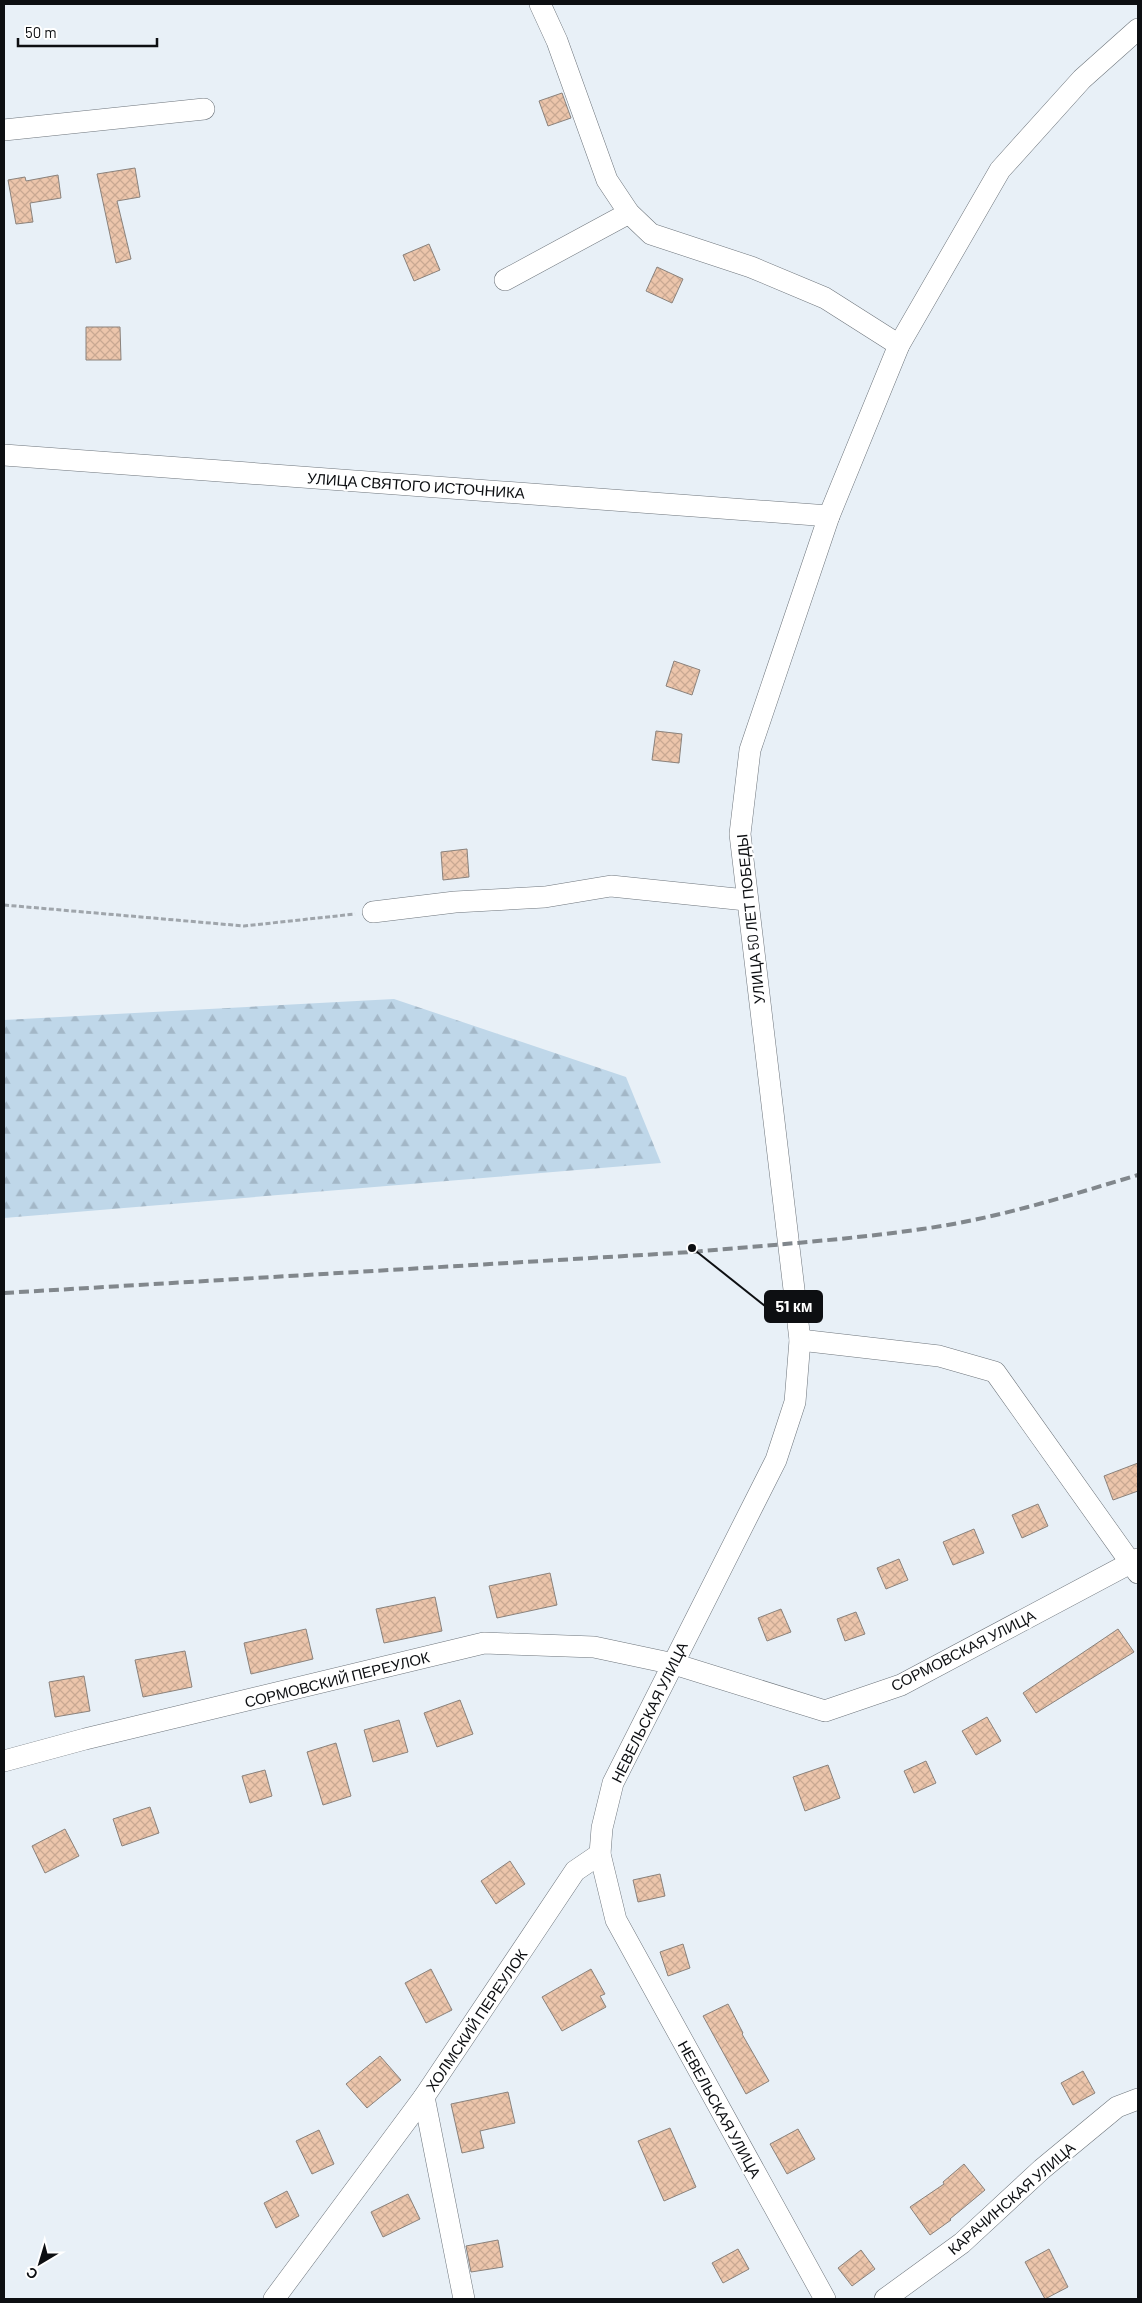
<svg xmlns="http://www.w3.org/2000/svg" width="1142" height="2303" viewBox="0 0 1142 2303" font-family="Barlow,sans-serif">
<defs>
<pattern id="forest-firs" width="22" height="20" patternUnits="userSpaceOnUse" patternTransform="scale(1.25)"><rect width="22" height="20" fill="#bfd7e9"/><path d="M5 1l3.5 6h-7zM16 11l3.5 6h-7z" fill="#a3b7c7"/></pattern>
<pattern id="building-cross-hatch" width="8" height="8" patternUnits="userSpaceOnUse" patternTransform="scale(1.25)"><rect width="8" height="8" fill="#ecc5ab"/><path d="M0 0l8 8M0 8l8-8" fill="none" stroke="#c9a892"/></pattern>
</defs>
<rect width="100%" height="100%" fill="#e8f0f7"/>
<path fill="url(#forest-firs)" d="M394 999 626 1077 661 1163 4 1218V1020Z"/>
<g fill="url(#building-cross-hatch)" stroke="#8a827c">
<path d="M562 93 571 118 548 126 539 101Z"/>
<path d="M135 168 140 197 117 201 131 259 116 263 97 174Z"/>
<path d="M58 175 61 198 30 203 33 222 16 224 8 180 25 177 26 181Z"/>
<path d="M429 244 440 270 414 281 403 255Z"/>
<path d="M657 267 683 279 672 303 646 291Z"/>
<path d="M86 327H120L121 360H86Z"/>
<path d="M674 661 700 670 692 695 666 686Z"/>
<path d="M656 731 682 734 679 763 652 760Z"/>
<path d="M467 849 469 877 443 880 441 852Z"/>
<path d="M1138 1463V1491L1113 1500 1104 1476Z"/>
<path d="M1038 1504 1048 1526 1022 1538 1012 1515Z"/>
<path d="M974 1529 984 1553 953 1565 943 1542Z"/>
<path d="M899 1559 908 1580 886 1589 877 1568Z"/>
<path d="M550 1573 557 1605 497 1618 489 1586Z"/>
<path d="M435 1597 442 1631 384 1643 376 1609Z"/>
<path d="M781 1609 791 1632 767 1641 758 1618Z"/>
<path d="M856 1612 865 1634 845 1641 837 1619Z"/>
<path d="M306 1629 313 1659 251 1674 244 1643Z"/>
<path d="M1118 1629 1134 1652 1036 1713 1023 1693Z"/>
<path d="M185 1651 192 1687 143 1697 135 1660Z"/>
<path d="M84 1676 90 1711 55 1717 49 1682Z"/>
<path d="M460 1700 473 1734 437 1747 424 1713Z"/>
<path d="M987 1717 1001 1741 976 1755 962 1731Z"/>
<path d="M399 1720 408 1752 373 1762 364 1730Z"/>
<path d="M336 1743 351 1796 323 1805 307 1752Z"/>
<path d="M926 1761 936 1783 914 1793 904 1771Z"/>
<path d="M828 1765 840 1798 805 1811 793 1777Z"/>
<path d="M265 1770 272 1796 250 1803 242 1776Z"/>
<path d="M150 1807 159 1833 122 1846 113 1819Z"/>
<path d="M65 1829 79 1856 45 1873 32 1846Z"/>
<path d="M510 1861 525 1884 496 1904 481 1881Z"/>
<path d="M660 1874 665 1896 638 1902 633 1880Z"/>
<path d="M683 1944 690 1968 668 1976 660 1952Z"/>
<path d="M431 1969 452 2010 426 2023 405 1983Z"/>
<path d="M591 1969 605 1994 600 1996 606 2007 562 2031 542 1997Z"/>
<path d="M728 2004 743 2033 742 2034 769 2081 746 2094 703 2016Z"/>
<path d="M380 2056 401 2080 367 2108 346 2084Z"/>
<path d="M1083 2071 1095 2093 1073 2105 1061 2083Z"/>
<path d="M508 2092 515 2123 480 2131 484 2148 462 2153 451 2104Z"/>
<path d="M670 2128 696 2187 664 2201 638 2141Z"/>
<path d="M798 2129 815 2159 787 2174 770 2144Z"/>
<path d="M319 2130 334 2164 312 2174 296 2141Z"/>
<path d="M964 2164 985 2190 950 2219 951 2220 930 2235 910 2207 944 2184 943 2182Z"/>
<path d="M287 2191 299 2216 276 2228 264 2203Z"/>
<path d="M408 2194 420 2219 383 2237 371 2212Z"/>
<path d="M498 2240 503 2267 471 2272 466 2246Z"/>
<path d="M738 2249 749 2269 723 2283 712 2263Z"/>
<path d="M1049 2249 1068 2287 1045 2299 1025 2262Z"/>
<path d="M861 2250 875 2269 852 2286 838 2268Z"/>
</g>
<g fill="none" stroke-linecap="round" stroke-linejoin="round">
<defs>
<g id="minor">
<path d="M540 4 557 41 607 180 629 213 651 234 751 267 825 298 899 345"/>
<path d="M4 130 204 109"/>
<path d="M505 280 629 213"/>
<path d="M4 455 829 516"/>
<path d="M373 912 455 902 545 897 611 886 746 900"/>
<path d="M800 1340 939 1356 995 1372 1138 1573"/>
<path d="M4 1761 85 1739 484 1643 594 1647 674 1664 825 1711 901 1685 1138 1559"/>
<path d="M274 2299 424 2097"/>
<path d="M464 2299 424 2097 575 1871 600 1854"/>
<path d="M825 2299 616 1920 600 1854 602 1828 613 1783 776 1460 795 1402 800 1340 740 834 750 750 829 516 899 345 1000 170 1082 79 1138 29"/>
<path d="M885 2299 962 2243 1042 2169 1117 2107 1138 2099"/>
</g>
</defs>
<use href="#minor" stroke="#6e757c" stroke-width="22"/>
<path stroke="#9fa5ab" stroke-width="3" stroke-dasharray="5 2.5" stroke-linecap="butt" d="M4 905 244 926 355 914"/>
<use href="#minor" stroke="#fff" stroke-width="21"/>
<path stroke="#81878c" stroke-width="4" stroke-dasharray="10 5" stroke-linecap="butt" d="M4 1293 692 1252C769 1245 846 1240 922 1229 996 1219 1067 1196 1138 1175"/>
</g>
<g text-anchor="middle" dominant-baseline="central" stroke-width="4.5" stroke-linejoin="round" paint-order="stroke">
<g font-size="15" fill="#0d0f12" stroke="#fff">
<text transform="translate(416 485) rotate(4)">УЛИЦА СВЯТОГО ИСТОЧНИКА</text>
<text transform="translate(750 919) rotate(-96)">УЛИЦА 50 ЛЕТ ПОБЕДЫ</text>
<text transform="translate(963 1650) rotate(-27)">СОРМОВСКАЯ УЛИЦА</text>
<text transform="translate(337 1679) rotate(-14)">СОРМОВСКИЙ ПЕРЕУЛОК</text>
<text transform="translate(649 1712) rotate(-64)">НЕВЕЛЬСКАЯ УЛИЦА</text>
<text transform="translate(476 2020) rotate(-56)">ХОЛМСКИЙ ПЕРЕУЛОК</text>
<text transform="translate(720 2109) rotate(61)">НЕВЕЛЬСКАЯ УЛИЦА</text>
<text transform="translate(1011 2198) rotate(-41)">КАРАЧИНСКАЯ УЛИЦА</text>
</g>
</g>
<path fill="none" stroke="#0d0f12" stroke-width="2" d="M692 1248L765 1306"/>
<circle fill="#0d0f12" stroke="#fff" stroke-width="2" cx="692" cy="1248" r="5"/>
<rect fill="#0d0f12" stroke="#0d0f12" stroke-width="2" x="765" y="1291" width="57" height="31" rx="5"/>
<g font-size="16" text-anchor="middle" font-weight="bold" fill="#fff">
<text x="794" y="1312">51 км</text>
</g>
<rect width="1142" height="2303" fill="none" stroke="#0d0f12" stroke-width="10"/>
<g transform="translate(40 2263) rotate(218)" stroke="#ffffff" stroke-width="4" paint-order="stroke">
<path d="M0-4L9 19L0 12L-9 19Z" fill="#0d0f12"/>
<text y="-8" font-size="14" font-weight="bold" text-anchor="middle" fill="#0d0f12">С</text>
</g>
<path d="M18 38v8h139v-8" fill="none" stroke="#0d0f12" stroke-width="2.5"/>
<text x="25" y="38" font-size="15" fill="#0d0f12" stroke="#ffffff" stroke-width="4" paint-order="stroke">50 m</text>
</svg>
